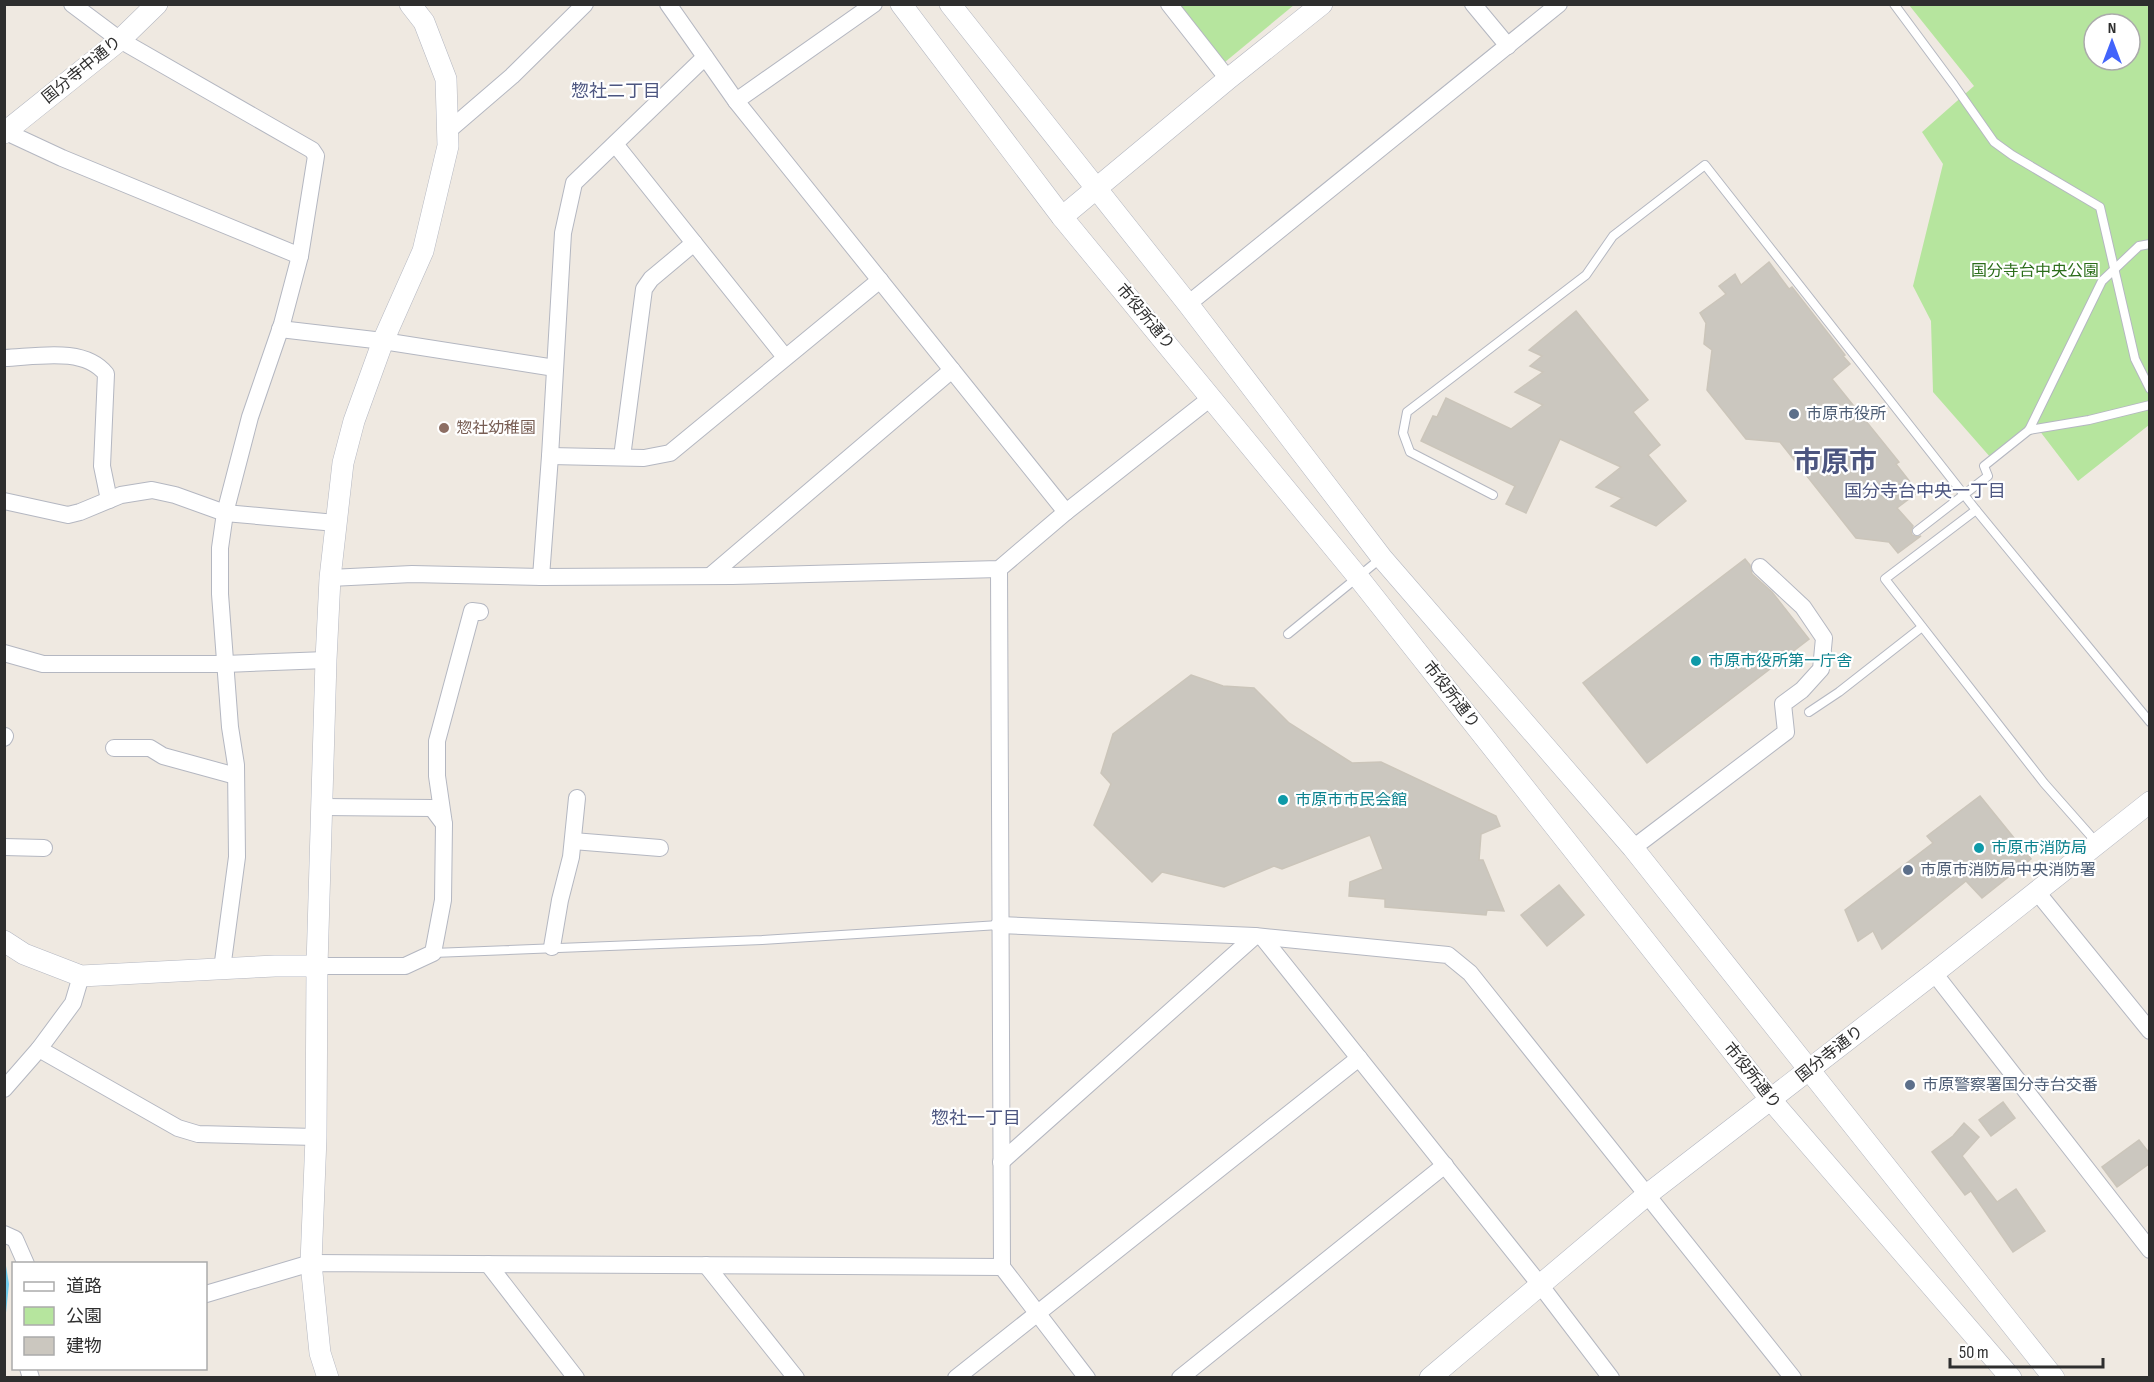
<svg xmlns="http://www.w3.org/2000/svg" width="2154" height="1382" viewBox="0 0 2154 1382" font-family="'Sofia Sans Condensed','Noto Sans JP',sans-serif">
<rect width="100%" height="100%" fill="#efe9e1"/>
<g fill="#b6e59e" fill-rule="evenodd">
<path d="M1178 5H1294L1225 62Z"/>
<path d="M1909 5H2149V425L2078 481 2039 430 1991 458 1933 392 1931 321 1913 286 1943 164 1922 132 1974 86ZM2094 24H2130V60H2094Z"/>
</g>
<path fill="#75cff0" d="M5 1260 9 1284 5 1322Z"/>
<g fill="#cbc7bf" stroke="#cbc5ba" stroke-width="1.5">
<path d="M1769 262 1789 289 1792 287 1845 355 1843 356 1850 364 1832 379 1899 462 1896 464 1918 492 1897 508 1913 526 1911 531 1912 535 1917 537 1921 536 1898 553 1889 542 1856 538 1780 442 1746 439 1707 390 1712 350 1704 344 1706 323 1700 313 1726 294 1719 286 1735 274 1741 285Z"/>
<path d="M1576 311 1648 400 1633 412 1660 445 1648 455 1686 501 1656 526 1611 506 1622 498 1596 487 1621 467 1560 439 1526 513 1506 504 1515 486 1421 441 1433 416 1437 417 1446 398 1511 429 1543 405 1515 392 1543 372 1530 366 1542 356 1529 350Z"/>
<path d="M1745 559 1750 565 1752 574 1772 592 1809 639 1647 763 1583 683Z"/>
<path d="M1191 675 1223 686 1254 688 1289 723 1352 763 1381 762 1496 816 1500 826 1481 834 1479 860H1483L1504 911 1487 910 1486 915 1385 907V899L1349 896 1350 882 1383 869 1370 835 1282 869 1274 866 1224 887 1162 872 1152 882 1094 825 1111 784 1101 773 1113 734Z"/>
<path d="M1980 796 2031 859 1982 898 1966 881 1882 949 1873 931 1858 941 1845 910 1933 843 1927 836Z"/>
<path d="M1559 885 1584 915 1547 946 1521 915Z"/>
<path d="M2003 1102 2015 1118 1991 1136 1979 1120Z"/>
<path d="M1964 1123 1979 1137 1962 1156 1997 1202 2016 1189 2045 1231 2013 1252 1971 1191 1965 1195 1932 1152 1953 1136Z"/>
<path d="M2139 1140 2150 1154V1163L2117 1187 2102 1167Z"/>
</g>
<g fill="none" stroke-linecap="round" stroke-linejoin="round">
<defs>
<g id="service">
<path d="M1894 4 1954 85 1994 142 2012 155 2100 207 2135 359 2150 389"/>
<path d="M2029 430 2089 420 2150 405"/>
<path d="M1493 495 1410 452 1403 433 1407 412 1586 275 1613 236 1705 165 1976 510 2150 722"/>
<path d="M1976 510 1885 579 2044 783 2097 843"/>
<path d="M1917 531 1988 476 1984 466 2029 430 2102 281 2139 246 2150 244"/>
<path d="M1288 634 1380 559"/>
<path d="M1809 712 1839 692 1922 627"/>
<path d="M433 953 762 940 999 925"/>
</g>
<g id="minor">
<path d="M72 4 120 40 312 150 316 156 300 256 282 324 250 417 225 513 220 548V594L230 727 236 765 237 857 222 969"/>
<path d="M668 4 736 101 1066 512"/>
<path d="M1169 4 1228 79"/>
<path d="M1473 4 1508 46"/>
<path d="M736 101 874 4"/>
<path d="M4 131 62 158 300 256"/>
<path d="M448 131 512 76 585 4"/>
<path d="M615 144 785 357"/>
<path d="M1188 304 1559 4"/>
<path d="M280 329 383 341 555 368"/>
<path d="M4 358C35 357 84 346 106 374L102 466 109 500"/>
<path d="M550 456 644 458 670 453 880 280"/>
<path d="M622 457 644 289 651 279 694 243"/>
<path d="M4 501 68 515 80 512 121 495 152 490 175 495 225 513 336 523"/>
<path d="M999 569 1002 1267 1087 1378"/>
<path d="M710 576 952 370"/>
<path d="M541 577 550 456 563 233 574 183 705 57"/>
<path d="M330 578 412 574 541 577 732 576 999 569 1066 512 1212 397"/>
<path d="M4 653 43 664H225L326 660"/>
<path d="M4 738 5 736"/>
<path d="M114 748H150L163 756 236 776"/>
<path d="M322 807 432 808 444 824"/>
<path d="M573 841 660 848"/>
<path d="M4 847 44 848"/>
<path d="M1633 848 1786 732 1783 704 1802 690 1821 669 1824 638 1803 607 1760 567"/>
<path d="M2037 892 2150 1031"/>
<path d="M999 925 1255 936 1448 955 1470 973 1793 1378"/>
<path d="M1263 938 1541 1286 1611 1378"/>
<path d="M552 947 560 900 571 857 577 798"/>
<path d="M317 966H405L433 953 443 900 444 824 437 776V741L472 611 480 612"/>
<path d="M1934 973 2150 1250"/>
<path d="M39 1049 178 1128 198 1134 316 1137"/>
<path d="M4 1089 39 1049 73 1003 81 976"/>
<path d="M1001 1162 1255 936"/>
<path d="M4 1234 15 1239 26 1264"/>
<path d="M488 1264 576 1378"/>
<path d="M706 1265 796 1378"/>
<path d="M206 1294 311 1263 1002 1267"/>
<path d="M28 1368 31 1378"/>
<path d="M956 1378 1359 1058"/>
<path d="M1180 1378 1445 1165"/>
</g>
<g id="tertiary">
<path d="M901 4 1062 217 1358 577 1771 1100 2011 1378"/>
<path d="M950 4 1188 304 1382 558 1633 848 2054 1378"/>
<path d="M4 133 120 40 157 4"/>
<path d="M1062 217 1228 79 1322 4"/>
<path d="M4 941 24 954 81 976 275 966H317"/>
<path d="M328 1378 320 1353 311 1263 316 1137 317 966 326 660 330 578 343 463 354 421 383 341 423 251 448 146 446 79 424 22 410 4"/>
<path d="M1430 1378 1648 1194 1934 973 2150 802"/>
</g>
</defs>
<use href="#service" stroke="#b4b7c1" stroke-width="10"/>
<use href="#minor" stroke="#b4b7c1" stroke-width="18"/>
<use href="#tertiary" stroke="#b4b7c1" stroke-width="22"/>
<use href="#service" stroke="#fff" stroke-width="8"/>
<use href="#minor" stroke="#fff" stroke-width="16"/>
<use href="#tertiary" stroke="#fff" stroke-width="21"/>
</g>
<g fill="#5c6f8a" stroke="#fff" stroke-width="2">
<circle cx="1794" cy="414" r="6"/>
<circle cx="1908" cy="870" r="6"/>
<circle cx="1910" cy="1085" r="6"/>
</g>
<circle fill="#8d6e63" stroke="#fff" stroke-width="2" cx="444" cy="428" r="6"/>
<g fill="#0f9aa8" stroke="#fff" stroke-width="2">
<circle cx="1696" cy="661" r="6"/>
<circle cx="1283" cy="800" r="6"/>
<circle cx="1979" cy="848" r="6"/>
</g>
<g text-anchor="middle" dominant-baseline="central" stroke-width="4.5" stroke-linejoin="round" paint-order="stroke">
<g font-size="16" fill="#2e2e2e" stroke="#fff">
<text transform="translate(82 70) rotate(-39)">国分寺中通り</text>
<text transform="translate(1145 317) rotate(50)">市役所通り</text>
<text transform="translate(1451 695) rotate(52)">市役所通り</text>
<text transform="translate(1830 1054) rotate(-38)">国分寺通り</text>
<text transform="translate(1752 1076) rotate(51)">市役所通り</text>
</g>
<g font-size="16" fill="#2c6e1b" stroke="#fff">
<text x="2035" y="271">国分寺台中央公園</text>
</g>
<g font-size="16" fill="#4e5e75" stroke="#fff" text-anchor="start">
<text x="1806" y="414">市原市役所</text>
<text x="1920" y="870">市原市消防局中央消防署</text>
<text x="1922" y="1085">市原警察署国分寺台交番</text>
</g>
<g font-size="16" fill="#785e54" stroke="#fff" text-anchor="start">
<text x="456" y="428">惣社幼稚園</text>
</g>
<g font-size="16" fill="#0d838f" stroke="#fff" text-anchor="start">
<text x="1708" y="661">市原市役所第一庁舎</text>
<text x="1295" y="800">市原市市民会館</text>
<text x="1991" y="848">市原市消防局</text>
</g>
<g font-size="18" fill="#4d5680" stroke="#fff">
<text x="616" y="91">惣社二丁目</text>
<text x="1925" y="491">国分寺台中央一丁目</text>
<text x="976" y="1118">惣社一丁目</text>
</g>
<g font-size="28" font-weight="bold" fill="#4d5680" stroke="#fff">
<text x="1835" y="462">市原市</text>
</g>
</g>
<rect width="2154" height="1382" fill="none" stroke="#2e2e2e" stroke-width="12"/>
<rect x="12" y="1262" width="195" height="108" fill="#ffffff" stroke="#ababab" stroke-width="1.5"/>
<rect x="24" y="1282" width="30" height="9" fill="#ffffff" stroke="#ababab" stroke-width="1.5"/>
<text x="66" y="1292" font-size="18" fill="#2e2e2e">道路</text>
<rect x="24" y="1307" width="30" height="18" fill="#b6e59e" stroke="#ababab" stroke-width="1.5"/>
<text x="66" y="1322" font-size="18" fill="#2e2e2e">公園</text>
<rect x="24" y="1337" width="30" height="18" fill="#cbc7bf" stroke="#ababab" stroke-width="1.5"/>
<text x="66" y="1352" font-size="18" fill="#2e2e2e">建物</text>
<g transform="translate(2112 42)"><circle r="28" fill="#ffffff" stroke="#ababab" stroke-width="1.5"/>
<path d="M0-4.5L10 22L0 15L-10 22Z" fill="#4264fb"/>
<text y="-9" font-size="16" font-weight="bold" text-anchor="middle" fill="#2e2e2e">N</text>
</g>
<path d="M1950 1358v9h153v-9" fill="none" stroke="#2e2e2e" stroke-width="3"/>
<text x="1959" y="1358" font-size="18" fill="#2e2e2e" stroke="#ffffff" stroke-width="4.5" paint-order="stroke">50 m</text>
</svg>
